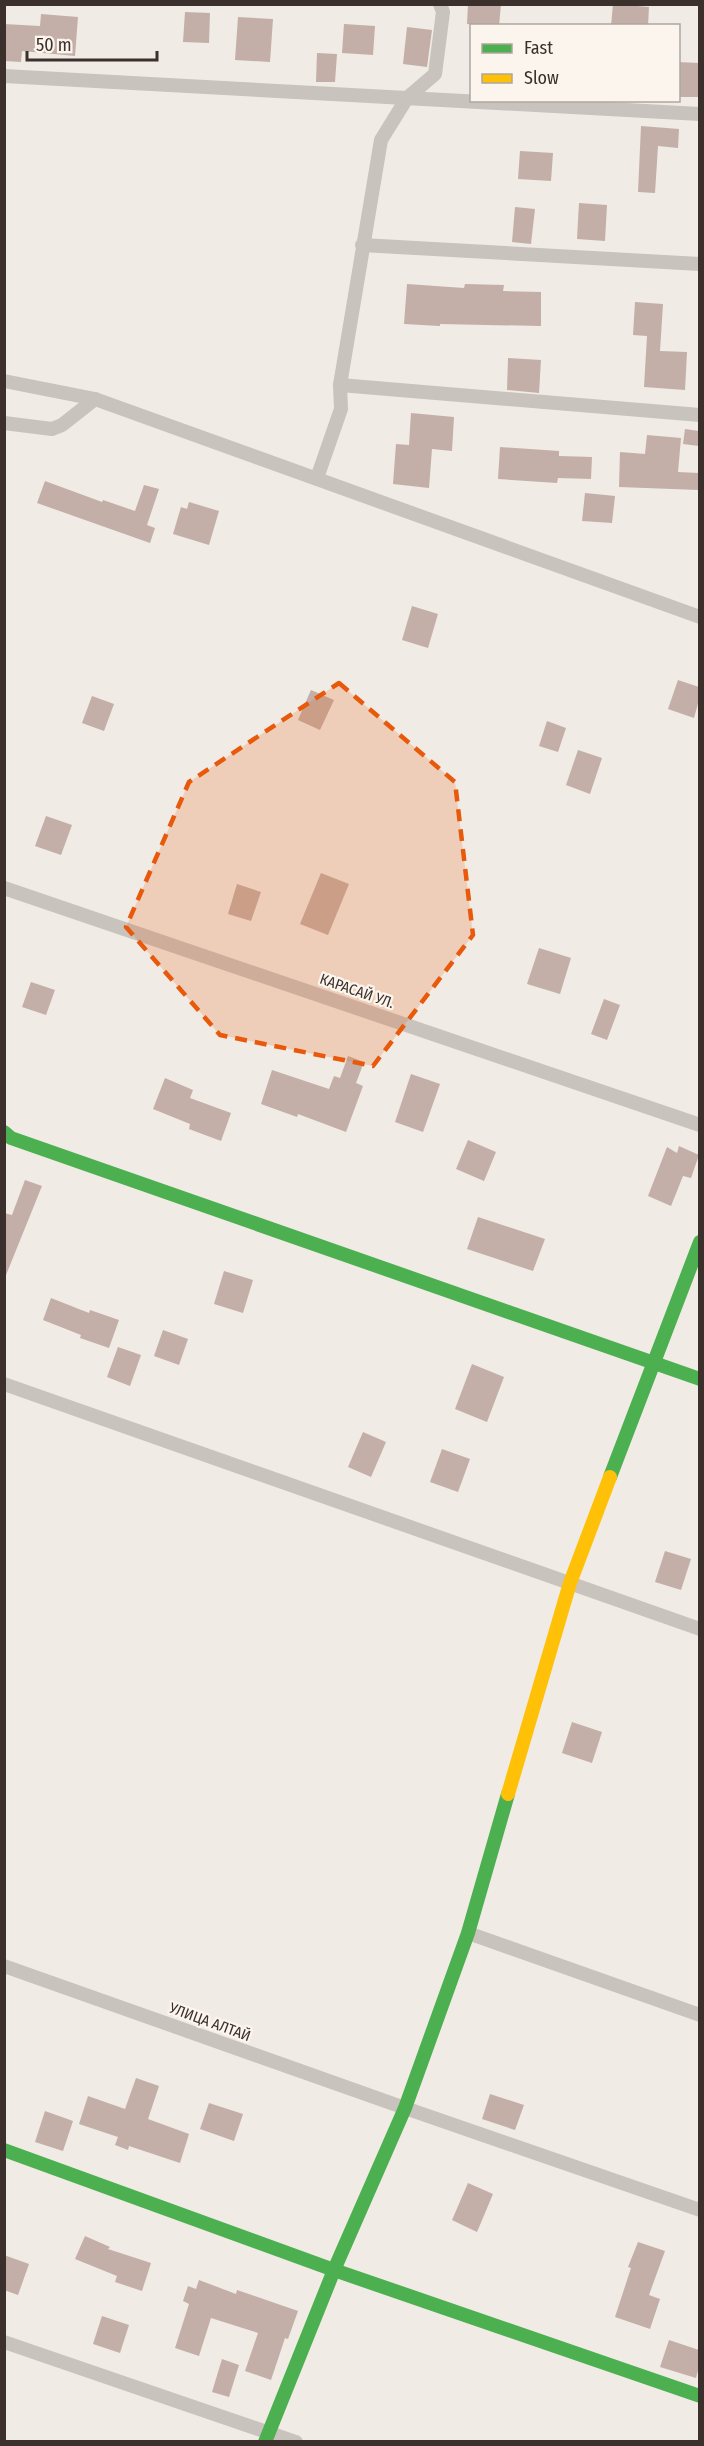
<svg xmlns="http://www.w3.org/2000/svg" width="704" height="2446" viewBox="0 0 704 2446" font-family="'Fira Sans Condensed',sans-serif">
<rect width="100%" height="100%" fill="#f0ebe5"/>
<g fill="#c3afa7">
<path d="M468 4H501L499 26 467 24Z"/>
<path d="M613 4 649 7 648 26H611Z"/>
<path d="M185 12 210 13 209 43 183 42Z"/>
<path d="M41 14 78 17 75 56 22 51 21 62 4 61V24L40 26Z"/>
<path d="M238 17 273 19 270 62 235 60Z"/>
<path d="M344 24 375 26 373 55 342 53Z"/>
<path d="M407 27 432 30 427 67 403 64Z"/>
<path d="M317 53 337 54 335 82H316Z"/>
<path d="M678 62 699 63V97H678Z"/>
<path d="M641 126 679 129 678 148 658 146 655 193 638 192Z"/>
<path d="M520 151 553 153 551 181 518 179Z"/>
<path d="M579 203 607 205 605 241 577 239Z"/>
<path d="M515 207 535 209 531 244 512 242Z"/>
<path d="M407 284 464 288 465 284 504 285 503 291 541 292V326L440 324V326L404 324Z"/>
<path d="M635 302 663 304 660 351 687 352 685 390 644 387 647 336 633 335Z"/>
<path d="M508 358 541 360 539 393 507 390Z"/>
<path d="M411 413 454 417 452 451 432 449 429 488 393 484 396 444 409 445Z"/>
<path d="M685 429 699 431V446L683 444Z"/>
<path d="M647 435 681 438 678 472 699 473V490L619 487 620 452 645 454Z"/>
<path d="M500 447 559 451V456L592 457 591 479 558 478 557 483 498 479Z"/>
<path d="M45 481 102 502 103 500 135 511 144 485 159 489 147 525 155 528 150 543 37 503Z"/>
<path d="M585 493 615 496 612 523 582 521Z"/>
<path d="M189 502 219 511 209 545 173 534 181 507 187 509Z"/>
<path d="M412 606 438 614 428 648 402 640Z"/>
<path d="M678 680 699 687V700L694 718 668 709Z"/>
<path d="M311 690 334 700 320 730 298 720Z"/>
<path d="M92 696 114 704 104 731 82 723Z"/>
<path d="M547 721 566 728 558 752 539 746Z"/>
<path d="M578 750 602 758 590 794 566 785Z"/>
<path d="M46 816 72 825 61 855 35 846Z"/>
<path d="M321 873 349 884 328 935 300 924Z"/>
<path d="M237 884 261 892 251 921 228 914Z"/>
<path d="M539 948 571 958 560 994 527 984Z"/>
<path d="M31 982 55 990 46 1015 22 1007Z"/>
<path d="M604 999 620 1005 607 1040 591 1034Z"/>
<path d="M348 1056 364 1062 356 1083 363 1086 346 1132 298 1114 297 1117 261 1104 272 1070 329 1089 334 1076 340 1078Z"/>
<path d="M411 1074 440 1084 423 1132 395 1122Z"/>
<path d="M165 1078 193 1090 190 1098 231 1113 221 1141 189 1129 190 1124 153 1109Z"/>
<path d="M468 1140 496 1152 484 1181 456 1169Z"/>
<path d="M679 1146 699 1155 691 1178 683 1176 671 1206 648 1196 667 1147 677 1153Z"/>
<path d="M25 1180 42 1186 4 1280V1213L12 1215Z"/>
<path d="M478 1217 545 1239 533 1271 467 1249Z"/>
<path d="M224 1271 253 1280 243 1313 214 1304Z"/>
<path d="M51 1298 89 1313 90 1310 119 1320 109 1348 80 1338 81 1335 43 1320Z"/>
<path d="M163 1330 188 1339 179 1365 154 1356Z"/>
<path d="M118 1347 141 1355 130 1386 107 1377Z"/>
<path d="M472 1364 504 1377 487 1422 455 1409Z"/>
<path d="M363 1432 386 1442 371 1477 348 1467Z"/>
<path d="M442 1449 470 1459 458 1492 430 1482Z"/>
<path d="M665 1551 691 1559 681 1590 655 1582Z"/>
<path d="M572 1722 602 1732 592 1763 562 1753Z"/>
<path d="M136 2078 159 2086 148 2119 189 2134 180 2163 129 2146 128 2150 115 2145 118 2137 79 2124 88 2096 125 2109Z"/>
<path d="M490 2094 524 2105 515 2130 482 2119Z"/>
<path d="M209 2103 243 2114 234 2141 200 2129Z"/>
<path d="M45 2111 73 2121 63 2151 35 2142Z"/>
<path d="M468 2183 493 2194 477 2232 452 2220Z"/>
<path d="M85 2236 110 2247 108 2249 151 2263 142 2291 115 2282 117 2276 75 2259Z"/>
<path d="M638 2242 665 2251 649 2295 660 2299 650 2329 615 2317 631 2268 628 2267Z"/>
<path d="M4 2255 29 2264 18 2295 4 2290Z"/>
<path d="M199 2280 236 2294 237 2290 298 2311 288 2339 285 2338 271 2380 245 2371 258 2333 211 2318 199 2356 175 2348 189 2304 183 2301 188 2286 196 2289Z"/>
<path d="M102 2316 129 2325 120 2353 93 2344Z"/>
<path d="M669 2340 699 2350V2367L696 2378 660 2367Z"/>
<path d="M222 2359 239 2365 229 2397 212 2392Z"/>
</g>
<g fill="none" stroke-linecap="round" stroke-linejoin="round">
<g stroke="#c9c3be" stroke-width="14">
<path d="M4 76 700 114"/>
<path d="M362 245 700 264"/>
<path d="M4 381 95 399 700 617"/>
<path d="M340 385 700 415"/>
<path d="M4 423 52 429 62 425 95 399"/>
<path d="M317 478 341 409 340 385 381 140 407 98 435 74 443 12 440 4"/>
<path d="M4 888 700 1125"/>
<path d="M4 1384 700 1629"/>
<path d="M468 1933 700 2015"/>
<path d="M4 1966 405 2108 700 2210"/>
<path d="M4 2342 296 2442"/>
</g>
<g stroke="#4caf50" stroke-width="14">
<path d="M4 1132 11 1138 700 1379"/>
<path d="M610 1477 700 1242"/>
<path d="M4 2150 334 2270 700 2396"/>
<path d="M265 2442 334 2270 405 2108 468 1933 508 1794"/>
</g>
<path stroke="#ffc107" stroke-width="14" d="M508 1794 570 1583 610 1477"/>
</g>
<path fill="#e8590c" fill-opacity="0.2" stroke="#e8590c" stroke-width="4.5" stroke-dasharray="12 8" stroke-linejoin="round" d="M339 683 455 782 473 935 373 1066 220 1035 126 927 189 782Z"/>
<g text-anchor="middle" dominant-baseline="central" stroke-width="4.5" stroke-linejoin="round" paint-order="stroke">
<g font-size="15" fill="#3b302b" stroke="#fbf5ee">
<text transform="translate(357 991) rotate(19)">КАРАСАЙ УЛ.</text>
<text transform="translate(210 2022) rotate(20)">УЛИЦА АЛТАЙ</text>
</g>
</g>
<rect width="704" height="2446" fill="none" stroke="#3b302b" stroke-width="12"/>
<rect x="470" y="24" width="210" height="78" fill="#fbf5ee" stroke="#aea6a0" stroke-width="1.5"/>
<rect x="482" y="44" width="30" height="9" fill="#4caf50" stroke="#aea6a0" stroke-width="1.5"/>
<text x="524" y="54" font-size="18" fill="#3b302b">Fast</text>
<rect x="482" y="74" width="30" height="9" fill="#ffc107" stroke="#aea6a0" stroke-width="1.5"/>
<text x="524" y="84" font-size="18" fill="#3b302b">Slow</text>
<path d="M27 51v9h130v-9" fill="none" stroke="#3b302b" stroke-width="3"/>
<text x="36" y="51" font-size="18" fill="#3b302b" stroke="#fbf5ee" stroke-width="4.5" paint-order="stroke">50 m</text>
</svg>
